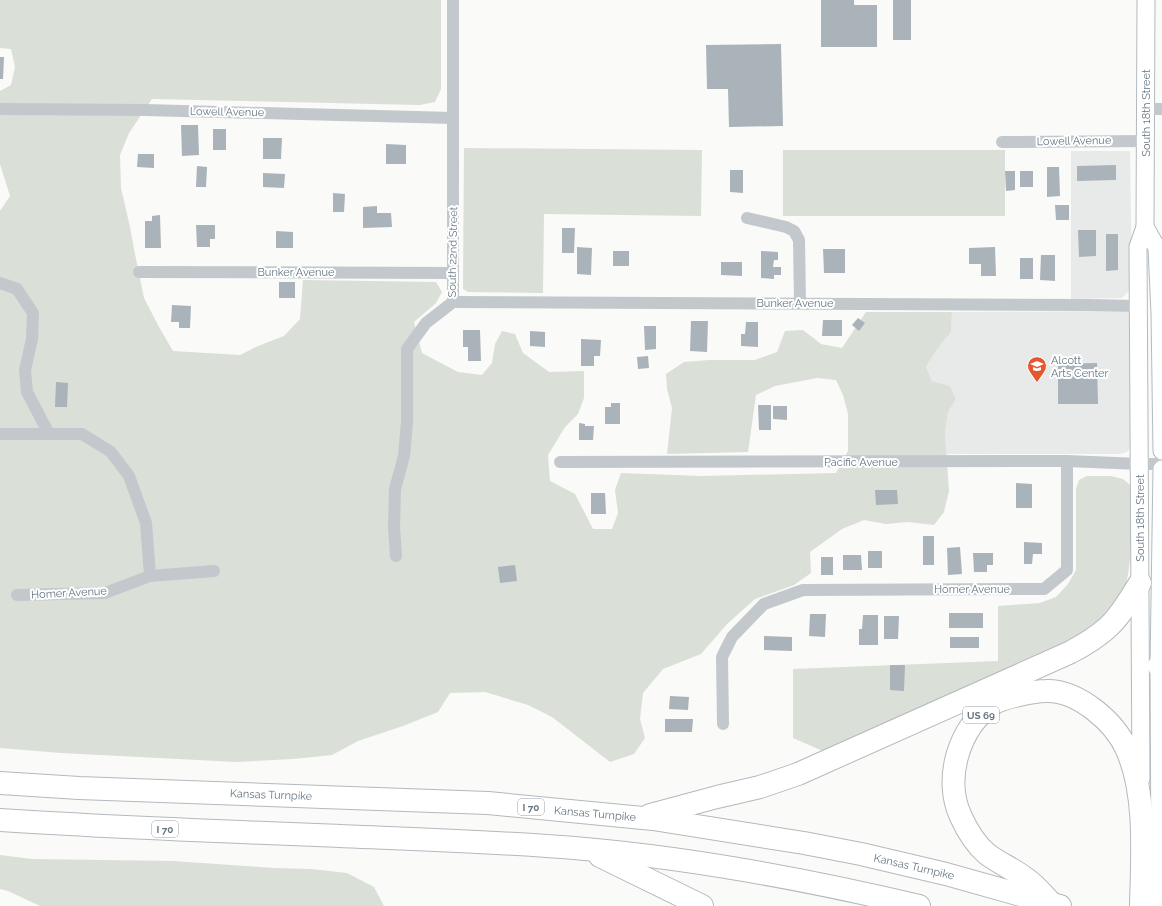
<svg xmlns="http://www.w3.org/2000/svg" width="1162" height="906" viewBox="0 0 1162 906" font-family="Raleway,sans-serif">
<rect width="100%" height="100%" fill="#fafaf8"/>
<g fill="#e8e9e9">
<path d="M1071 151H1130L1132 282 1128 292 1122 298 1071 299Z"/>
<path d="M1123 311 1132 313V445L1127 452 1121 454H946L945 434 948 412 956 399 950 386 932 381 926 367 935 352 951 332 952 312Z"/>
</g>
<g fill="#dadfd7">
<path d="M0 0H441V89L435 102 420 105 152 99 129 133 120 155 121 188 130 227 134 249 144 298 159 327 173 351 240 355 258 346 284 336 300 319 303 280 436 282 442 292 436 303 414 322 422 353 458 372 482 375 492 363 495 344 502 331 515 334 523 353 549 372 584 371V398L578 414 565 427 548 455 550 481 575 494 593 529H612L618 513 615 490 621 473 701 476 836 473 848 451V414L843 395 836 380 817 378 775 386 756 395 748 452 667 454 672 408 667 389 666 374 684 362 709 360H755L777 352 785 331 803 330 821 344 842 348 866 312H952L951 332 935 352 926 367 932 381 950 386 956 399 948 412 945 434 949 491 944 512 934 525 908 522 886 524 864 520 842 529 810 552 811 573 794 585 755 599 727 624 701 654 663 669 643 693 640 719 645 738 634 754 610 762 552 717 528 705 485 692 450 693 438 712 403 726 358 741 332 755 293 759 237 762 61 753 0 748V211L10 196 0 164V91L11 85 15 67 11 49 0 48Z"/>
<path d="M464 148 702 150 701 216 544 214 543 293 468 292 463 289Z"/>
<rect x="783" y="150" width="222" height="66"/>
<path d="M1087 476H1111L1123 479 1131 486C1131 515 1134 571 1122 596 1114 612 1100 623 1086 634L825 752 793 738V669L998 661V606L1040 603 1056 597 1068 584 1076 570V489L1079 480Z"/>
<path d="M0 855 32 859 173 861 274 868 311 869 347 873 374 887 384 906H40L8 891 0 889Z"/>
</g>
<g fill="#aab3b9">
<path d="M821 0H854V5H877V47H821Z"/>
<rect x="893" y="0" width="18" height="40"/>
<path d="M781 44 783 126 729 127 728 89H707L706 45Z"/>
<path d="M0 57H4L3 79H0Z"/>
<path d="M181 125H198L199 155 182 156Z"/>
<rect x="213" y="129" width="13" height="21"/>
<path d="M263 138H282L281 159H263Z"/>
<path d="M386 144 406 145V164H386Z"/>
<path d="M138 154H154V168L137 167Z"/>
<path d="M1116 165V180L1077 181V166Z"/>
<path d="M197 166 207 167 206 187H196Z"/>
<path d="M1047 167H1059L1060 196 1047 197Z"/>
<path d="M730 170H743V193L730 192Z"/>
<path d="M1005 171H1015V190L1006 191Z"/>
<rect x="1020" y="171" width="13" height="16"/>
<path d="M263 173 285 174 284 188 263 187Z"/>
<path d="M333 193 345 194 344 212H333Z"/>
<path d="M1055 205H1069V220H1056Z"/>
<path d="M377 206V213H391L392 227 363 228V207Z"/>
<path d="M160 215 161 248H145V221H152V216Z"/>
<path d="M196 225H215V239H210V247H197Z"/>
<path d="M562 228H575L574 253H562Z"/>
<path d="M1078 230H1096V256L1079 257Z"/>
<path d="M276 231 293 232V248H276Z"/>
<path d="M1106 234H1118V270L1106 271Z"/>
<path d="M577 247 592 248 591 275 577 274Z"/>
<path d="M995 247 996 276H981V264H969V248Z"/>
<path d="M823 249H845V273H824Z"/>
<rect x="613" y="251" width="16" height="15"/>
<path d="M761 251 778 252V260H774L773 267H781V275H774V279L761 278Z"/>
<path d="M1041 255H1055V281L1040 280Z"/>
<rect x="1020" y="258" width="13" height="21"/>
<path d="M721 262H742V276L721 275Z"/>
<rect x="279" y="282" width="16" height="16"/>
<path d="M172 305 191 306 190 328H179V322H171Z"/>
<path d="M858 318 865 323 859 331 852 325Z"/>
<path d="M823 320H842V336H822Z"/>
<path d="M691 321H708L707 352 690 351Z"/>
<path d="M746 322H758V347L741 346V334H745Z"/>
<path d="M644 326H656V349L645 350Z"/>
<path d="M463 330H480L481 361H468V347H463Z"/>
<path d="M530 331 545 332V347L530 346Z"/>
<path d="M581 339 601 340 600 356H594V366H581Z"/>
<path d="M648 356 649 368 638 369 637 357Z"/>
<path d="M1097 363 1098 404H1058V364Z"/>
<path d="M56 382 68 383 67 407H55Z"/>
<path d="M611 403H620V424H605V407H611Z"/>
<path d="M758 405H771V430H759Z"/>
<path d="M773 406H787V420L773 419Z"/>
<path d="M579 423 585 424V426H594L593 440H579Z"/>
<path d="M1016 483 1032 484V508H1016Z"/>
<path d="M875 490H897L898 504 876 505Z"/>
<path d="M591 493H605L606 514H591Z"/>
<rect x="923" y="536" width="11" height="29"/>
<path d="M1024 542 1042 543V554H1033L1032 564H1024Z"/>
<path d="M960 547 962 574 948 575 947 548Z"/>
<rect x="868" y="551" width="14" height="17"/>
<path d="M973 553H993V565H987V572H974Z"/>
<path d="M843 555H861L862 570H843Z"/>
<rect x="821" y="557" width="12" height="18"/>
<path d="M515 565 517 581 500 583 498 567Z"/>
<rect x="949" y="613" width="34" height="15"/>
<path d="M810 614H826L825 637 809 636Z"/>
<path d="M863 615H878V645H859V629H862Z"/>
<path d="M884 616H899L898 639H884Z"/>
<path d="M764 636 792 637V651L764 650Z"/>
<rect x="950" y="637" width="29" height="11"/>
<path d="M890 665H905L904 691 890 690Z"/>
<path d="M670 696 689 697 688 710 669 709Z"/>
<path d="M665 719H693L692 732H665Z"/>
</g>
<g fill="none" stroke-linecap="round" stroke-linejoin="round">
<defs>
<g id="secondary">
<path d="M1145 227 1157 248 1160 313 1162 451"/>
<path d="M1141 779 1138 247 1145 227 1146 0"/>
<path d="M1160 862 1159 666 1162 469"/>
</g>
<g id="motorway">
<path d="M1159 666 1162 671"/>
<path d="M0 783 79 788 488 803 653 819 804 843 861 854 946 874 1060 906"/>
<path d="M650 815 717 797 760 787 798 774 1071 652C1084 645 1096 638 1107 628 1121 616 1130 598 1140 583"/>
<path d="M0 820C105 827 210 831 316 835 406 839 495 841 585 849 698 859 809 880 919 906"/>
<path d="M600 856 702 906"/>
<path d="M1049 901C1042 893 1034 884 1025 878 1013 869 999 863 987 854 975 844 967 830 961 817 943 779 959 727 993 704 1000 699 1011 697 1019 695 1028 693 1037 691 1046 691 1078 690 1115 722 1127 750 1147 795 1142 858 1141 906"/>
<path d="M1160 906V862L1162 855"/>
</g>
</defs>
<use href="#secondary" stroke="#b3babf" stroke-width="19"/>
<use href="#motorway" stroke="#b4b9bd" stroke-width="24"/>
<g stroke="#c3c8cc" stroke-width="12">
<path d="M0 109 145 110 453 118"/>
<path d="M1146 109H1162"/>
<path d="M1002 142 1147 141"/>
<path d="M747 218 786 227 794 231 799 240 800 303"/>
<path d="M139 272 453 273"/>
<path d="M0 283 17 289 33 313 32 339 25 370 27 392 49 434H82L111 452 129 476 146 523 150 576"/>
<path d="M453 302 1089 305 1138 306"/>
<path d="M0 434H49"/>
<path d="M560 462 1067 461 1140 464H1162"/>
<path d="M396 556 394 527 395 489 404 456 407 422V349L426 323 453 302V0"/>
<path d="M17 595 105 593 150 576 214 571"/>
<path d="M723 724 722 657 732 637 764 604 803 590 1044 589 1067 570V461"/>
</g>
<use href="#secondary" stroke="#fff" stroke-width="17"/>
<use href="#motorway" stroke="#fff" stroke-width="22"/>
</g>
<defs>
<symbol id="school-pin" viewBox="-11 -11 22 30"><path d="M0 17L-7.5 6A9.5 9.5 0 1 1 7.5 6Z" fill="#e4572e" stroke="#fff"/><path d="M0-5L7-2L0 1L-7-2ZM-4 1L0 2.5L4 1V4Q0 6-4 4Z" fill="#fff"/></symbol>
</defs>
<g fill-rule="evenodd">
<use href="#school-pin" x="1026" y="355" width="22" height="30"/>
</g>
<g text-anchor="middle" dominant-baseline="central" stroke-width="4" stroke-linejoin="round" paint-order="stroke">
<g fill="#fff" stroke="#939fa8" stroke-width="1">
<rect x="963" y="707" width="36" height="16" rx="3"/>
<rect x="518" y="799" width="26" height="16" rx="3"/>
<rect x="152" y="821" width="26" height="16" rx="3"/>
</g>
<g font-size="10" font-weight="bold" fill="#657683">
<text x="981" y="715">US 69</text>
<text x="531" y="807">I 70</text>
<text x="165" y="829">I 70</text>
</g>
<g font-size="11" fill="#657683" stroke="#fff">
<text transform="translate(227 112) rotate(1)">Lowell Avenue</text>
<text transform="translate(1146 113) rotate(-90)">South 18th Street</text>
<text transform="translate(1074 141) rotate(-1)">Lowell Avenue</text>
<text transform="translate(453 252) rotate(-89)">South 22nd Street</text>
<text x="296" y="272">Bunker Avenue</text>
<text x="795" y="303">Bunker Avenue</text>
<text x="861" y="462">Pacific Avenue</text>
<text transform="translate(1140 518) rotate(-90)">South 18th Street</text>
<text x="972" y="589">Homer Avenue</text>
<text transform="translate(69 593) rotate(-3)">Homer Avenue</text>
<text transform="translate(271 795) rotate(2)">Kansas Turnpike</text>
<text transform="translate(595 814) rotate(5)">Kansas Turnpike</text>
<text transform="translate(914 867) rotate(13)">Kansas Turnpike</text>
</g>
<g font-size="11" fill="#657683" stroke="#fff" text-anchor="start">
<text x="1051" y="360">Alcott<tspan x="1051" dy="13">Arts Center</tspan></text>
</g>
</g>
</svg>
